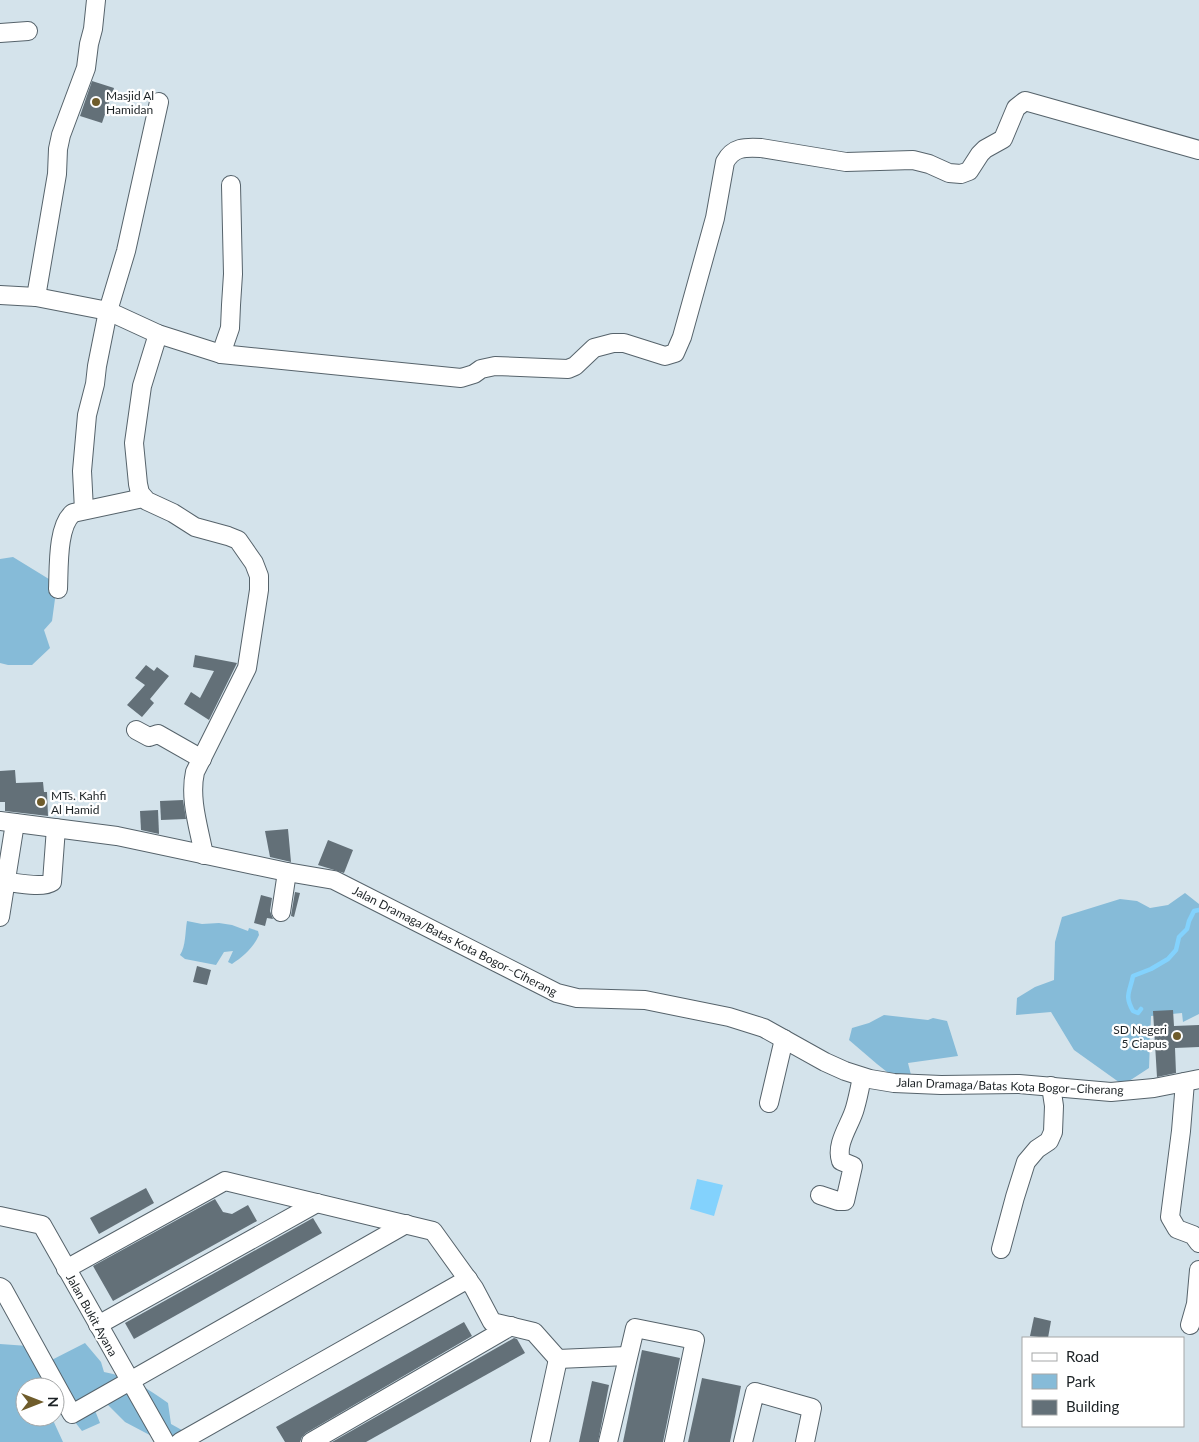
<svg xmlns="http://www.w3.org/2000/svg" width="1199" height="1442" viewBox="0 0 1199 1442" font-family="Lato,sans-serif">
<rect width="100%" height="100%" fill="#d4e3eb"/>
<g fill="#86bbd8">
<path d="M13 557 57 584 52 621 44 630 50 648 32 665H8L0 663V559Z"/>
<path d="M1185 893 1199 904V1014L1183 1022 1182 1013 1151 1016 1149 1068 1123 1085 1074 1050 1051 1012 1016 1015 1017 998 1035 987 1054 980 1055 942 1062 917 1120 899 1137 901 1150 908 1168 905Z"/>
<path d="M187 921 202 924 219 923 232 925 248 931 249 928 258 931 259 935C254 947 243 957 232 964L228 962 233 951 224 952 216 965 185 959 180 955C186 946 185 932 187 921Z"/>
<path d="M884 1015 928 1020 933 1018 947 1021 958 1056 908 1063 912 1079H896L877 1064 849 1040 852 1028 869 1023Z"/>
<path d="M85 1343 101 1362 104 1372C129 1376 148 1389 168 1403L171 1424 196 1438 199 1442H163L125 1422 101 1398 94 1408 100 1423 82 1431 71 1417 63 1412 55 1416V1387H25V1417H54L52 1418 63 1442H0V1344L28 1346 36 1368Z"/>
</g>
<path fill="#83d2fd" d="M697 1179 723 1185 714 1216 690 1209Z"/>
<g fill="none" stroke-linecap="round" stroke-linejoin="round">
<path stroke="#83d2fd" stroke-width="4.5" d="M1141 1009 1138 1013 1133 1011C1124 995 1130 992 1133 976L1151 969 1168 959 1176 950 1179 937 1187 929 1189 921 1194 911 1199 910"/>
</g>
<g fill="#637078">
<path d="M92 81 114 88 102 123 80 116Z"/>
<path d="M195 655 237 663 209 720 184 704 191 692 200 698 214 671 193 667Z"/>
<path d="M146 665 154 671 157 667 169 676 150 699 154 703 142 717 127 705 145 685 135 678Z"/>
<path d="M15 770 16 783 43 782 44 792H47L48 816 5 811V802H0V771Z"/>
<path d="M183 800 186 819 161 820 160 801Z"/>
<path d="M158 810 159 834 141 830 140 811Z"/>
<path d="M288 829 291 862 270 857 265 831Z"/>
<path d="M328 840 353 850 344 873 318 865Z"/>
<path d="M295 892 300 893 294 917 291 916Z"/>
<path d="M261 895 272 898 270 911 273 919 267 918 265 926 254 923Z"/>
<path d="M197 966 211 970 207 985 193 982Z"/>
<path d="M1173 1010 1174 1026 1199 1025V1047L1175 1048 1176 1073 1157 1077 1153 1011Z"/>
<path d="M146 1188 154 1203 99 1234 90 1218Z"/>
<path d="M215 1199 223 1212 232 1214 248 1205 257 1221 113 1301 93 1266Z"/>
<path d="M313 1218 322 1233 134 1339 125 1323Z"/>
<path d="M1034 1317 1051 1321 1048 1338 1030 1336Z"/>
<path d="M464 1322 472 1336 306 1433 302 1437 300 1442H285L276 1427Z"/>
<path d="M514 1338 517 1339 525 1353 366 1442H332Z"/>
<path d="M642 1350 680 1358 663 1442H623Z"/>
<path d="M702 1378 741 1386 730 1442H688Z"/>
<path d="M592 1381 609 1385 598 1442H579Z"/>
</g>
<g fill="none" stroke-linecap="round" stroke-linejoin="round">
<defs>
<g id="minor">
<path d="M0 33 28 31"/>
<path d="M0 295 36 297 108 311 158 334 221 354 461 378 474 374 481 369 495 366 568 369 575 366 594 348 613 343H624L665 356 675 353 682 337 715 218 725 162C733 147 745 147 761 148L846 162 913 160 929 164 949 173 961 174 969 171 980 154 985 149 1003 139 1016 108 1025 101 1199 150"/>
<path d="M36 297 57 174 58 149 61 135 86 68 89 44 93 29 96 0"/>
<path d="M158 334 142 386 134 443 138 484 140 493 147 501 173 513 195 527 228 536 238 540 254 563 259 576V590L247 668 195 772C189 799 199 828 204 855"/>
<path d="M221 354 230 328 231 305 233 274 231 185"/>
<path d="M84 510 82 471 87 415 95 384 97 366 108 311 126 251 159 102"/>
<path d="M58 589C59 568 57 526 73 513L143 498"/>
<path d="M136 730 149 737 158 734 202 759"/>
<path d="M0 821 117 836 287 872 334 880 557 993 577 998 645 1000 729 1017 764 1028 825 1062 845 1071 870 1079 894 1083 941 1085 1019 1084 1111 1092 1154 1088 1199 1079"/>
<path d="M0 881C13 882 42 889 52 882L56 828"/>
<path d="M281 912 287 872"/>
<path d="M0 917 15 823"/>
<path d="M1185 1082 1181 1131 1171 1209 1170 1217 1177 1229 1193 1235 1199 1243"/>
<path d="M769 1103 784 1039"/>
<path d="M820 1195 838 1201H845L853 1166 841 1161C835 1143 851 1124 855 1108 858 1098 860 1087 862 1077"/>
<path d="M0 1216 42 1225 165 1442"/>
<path d="M1001 1249 1015 1197 1026 1162 1037 1149 1049 1141 1053 1132 1054 1106 1051 1086"/>
<path d="M66 1269 225 1181 433 1231 474 1288 492 1322 534 1332 558 1359"/>
<path d="M0 1287 3 1289 72 1414 406 1224"/>
<path d="M98 1325 317 1203"/>
<path d="M1190 1325 1196 1304 1199 1270"/>
<path d="M558 1359 627 1356"/>
<path d="M180 1442 468 1279"/>
<path d="M311 1442 511 1326"/>
<path d="M540 1442 558 1359"/>
<path d="M608 1442 635 1328 695 1340 674 1442"/>
<path d="M743 1442 755 1392 812 1408 805 1442"/>
</g>
</defs>
<use href="#minor" stroke="#56636b" stroke-width="20"/>
<use href="#minor" stroke="#fff" stroke-width="18"/>
</g>
<g fill="#6f5c2b" stroke="#fff" stroke-width="2">
<circle cx="96" cy="102" r="5"/>
<circle cx="41" cy="802" r="5"/>
<circle cx="1177" cy="1036" r="5"/>
</g>
<g text-anchor="middle" dominant-baseline="central" stroke-width="4.5" stroke-linejoin="round" paint-order="stroke">
<g font-size="12" fill="#1d2326" stroke="#fff" text-anchor="start">
<text x="106" y="95">Masjid Al<tspan x="106" dy="14">Hamidan</tspan></text>
<text x="51" y="795">MTs. Kahfi<tspan x="51" dy="14">Al Hamid</tspan></text>
<text x="1167" y="1029" text-anchor="end">SD Negeri<tspan x="1167" dy="14">5 Ciapus</tspan></text>
</g>
<g font-size="12" fill="#1d2326" stroke="#fff">
<text transform="translate(455 941) rotate(27)">Jalan Dramaga/Batas Kota Bogor–Ciherang</text>
<text transform="translate(1010 1086) rotate(2)">Jalan Dramaga/Batas Kota Bogor–Ciherang</text>
<text transform="translate(92 1315) rotate(61)">Jalan Bukit Ayana</text>
</g>
</g>
<rect x="1022" y="1337" width="162" height="90" fill="#ffffff" stroke="#a5a7a8"/>
<rect x="1032" y="1353" width="25" height="8" fill="#ffffff" stroke="#a5a7a8"/>
<text x="1066" y="1362" font-size="15" fill="#1d2326">Road</text>
<rect x="1032" y="1374" width="25" height="15" fill="#86bbd8" stroke="#a5a7a8"/>
<text x="1066" y="1387" font-size="15" fill="#1d2326">Park</text>
<rect x="1032" y="1400" width="25" height="15" fill="#637078" stroke="#a5a7a8"/>
<text x="1066" y="1412" font-size="15" fill="#1d2326">Building</text>
<g transform="translate(40 1402) rotate(90)"><circle r="24" fill="#ffffff" stroke="#a5a7a8"/>
<path d="M0-4L9 19L0 12L-9 19Z" fill="#6f5c2b"/>
<text y="-8" font-size="14" font-weight="bold" text-anchor="middle" fill="#1d2326">N</text>
</g>
</svg>
